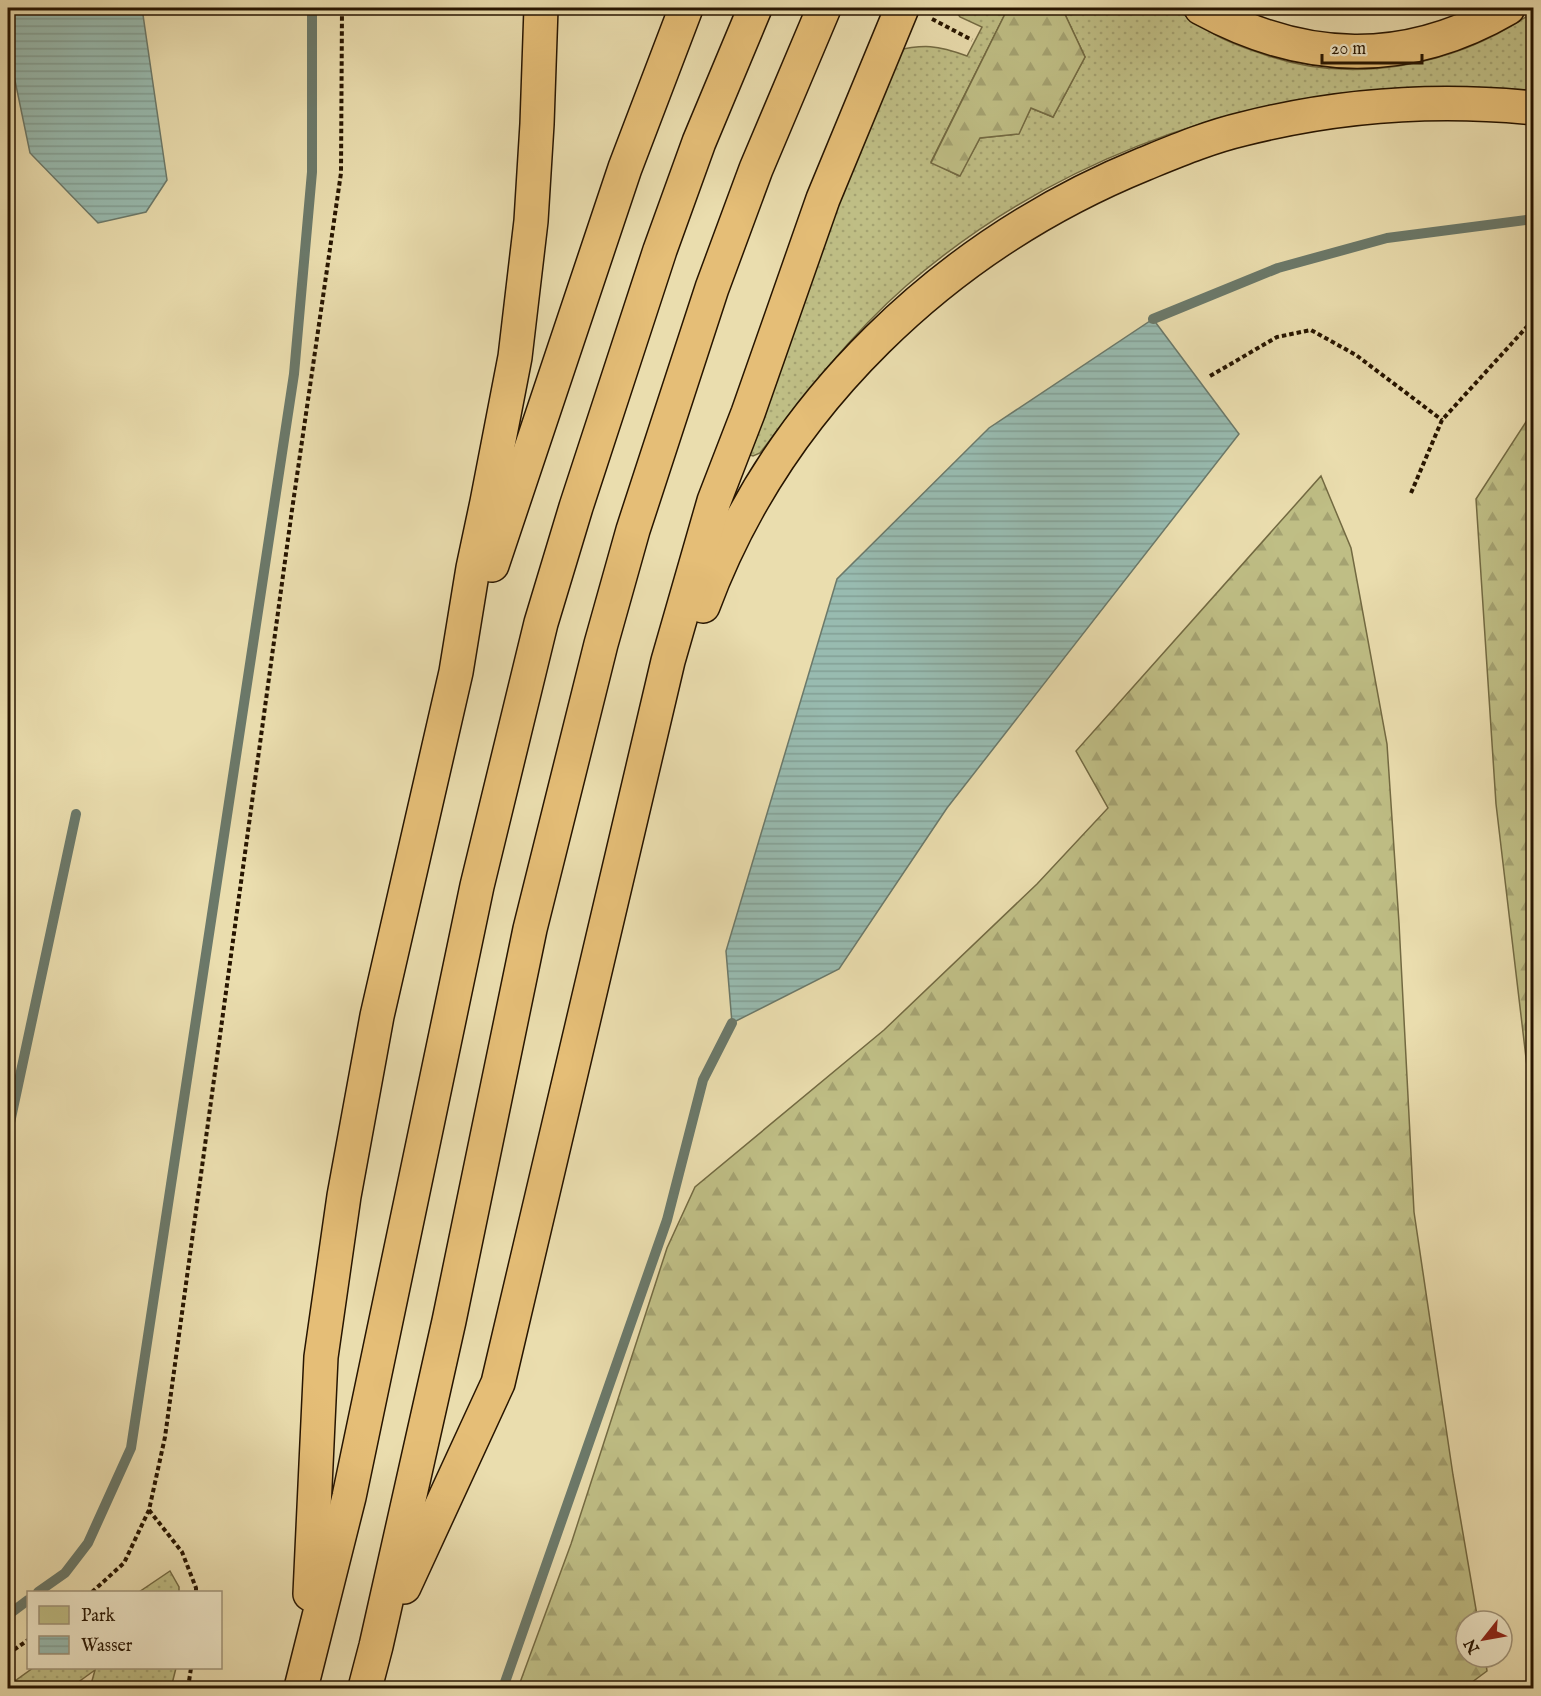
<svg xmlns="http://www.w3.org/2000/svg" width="1541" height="1696" viewBox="0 0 1541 1696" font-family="'IM FELL English',serif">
<defs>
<pattern id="green-dots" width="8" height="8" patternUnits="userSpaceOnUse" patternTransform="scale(1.5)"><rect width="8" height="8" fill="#bfbe85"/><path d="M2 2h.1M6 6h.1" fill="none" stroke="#a4a271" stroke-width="1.8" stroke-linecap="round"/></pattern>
<pattern id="forest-firs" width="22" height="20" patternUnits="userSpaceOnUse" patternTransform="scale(1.5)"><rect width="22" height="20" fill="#bfbe85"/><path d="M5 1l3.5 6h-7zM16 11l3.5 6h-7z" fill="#a4a271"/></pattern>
<pattern id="water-rules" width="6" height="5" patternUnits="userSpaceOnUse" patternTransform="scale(1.5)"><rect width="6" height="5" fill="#98bbb0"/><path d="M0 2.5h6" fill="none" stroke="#83a096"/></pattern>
</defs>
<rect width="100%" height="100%" fill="#eaddae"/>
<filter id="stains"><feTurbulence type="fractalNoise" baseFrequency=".00333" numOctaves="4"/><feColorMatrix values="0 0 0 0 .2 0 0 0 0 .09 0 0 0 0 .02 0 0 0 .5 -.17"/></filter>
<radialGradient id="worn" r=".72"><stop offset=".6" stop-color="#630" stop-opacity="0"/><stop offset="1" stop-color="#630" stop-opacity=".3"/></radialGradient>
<g fill="url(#green-dots)" stroke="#736a42" stroke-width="1.5">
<path d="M953 8H1008L931 162 959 176 980 138 1018 134 1031 108 1053 117 1085 57 1062 8C1089 8 1117 8 1144 8 1152 8 1164 5 1171 8 1183 12 1202 27 1214 34 1228 42 1245 48 1260 53 1350 87 1456 66 1533 12V90C1490 88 1446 85 1402 88 1221 98 1043 167 906 286 850 335 805 394 760 453L753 456 745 453 894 51C924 44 937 45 967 56L982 27 960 17Z"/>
<path d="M170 1571 179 1587V1592H139Z"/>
<path d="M33 1668H176L171 1688H90L95 1670 70 1688H8V1686Z"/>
</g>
<g fill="url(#forest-firs)" stroke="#736a42" stroke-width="1.5">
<path d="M1008 8H1062L1085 57 1053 117 1031 108 1019 134 980 138 960 176 931 163Z"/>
<path d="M1533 411V1117L1496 804 1476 499Z"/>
<path d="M1321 476 1351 548 1387 744 1399 923 1414 1212 1453 1475 1478 1621H1466V1657H1485L1487 1671 1464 1688H518L571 1544 667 1248 695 1187 884 1030 1037 884 1108 808 1076 751Z"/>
</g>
<g fill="url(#water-rules)" stroke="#6b796a" stroke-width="1.5">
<path d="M8 8H142L167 180 146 212 98 223 30 153 8 47Z"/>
<path d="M1153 319 1239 434 947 808 839 969 732 1023 726 951 837 579 989 428Z"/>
</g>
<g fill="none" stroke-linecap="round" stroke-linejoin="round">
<g stroke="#6b796a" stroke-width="10">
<path d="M1153 319 1278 268 1387 238 1534 219"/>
<path d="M8 1132 76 814"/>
<path d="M38 1592 65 1573 88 1543 131 1448 294 374 312 172V8"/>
<path d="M8 1615 28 1600"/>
<path d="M503 1688 667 1220 703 1080 732 1023"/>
</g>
<defs>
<g id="highway">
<path d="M1201 8C1304 64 1405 68 1508 8"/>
<path d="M492 565 625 168 686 8"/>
<path d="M703 606C778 404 946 245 1144 164 1176 151 1209 137 1243 129 1338 105 1436 98 1534 108"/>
<path d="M404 1587 498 1383 668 661 714 501 748 413 823 199 902 8"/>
<path d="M310 1594 321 1357 344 1196 377 1016 456 672 473 568 487 502 515 357 531 221 537 124 541 8"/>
<path d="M301 1688 349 1497 477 886 541 623 576 507 660 250 699 142 755 8"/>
<path d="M365 1688 376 1646 449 1321 530 929 601 644 633 530 712 288 756 169 824 8"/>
</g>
</defs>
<use href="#highway" stroke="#271500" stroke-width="36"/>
<g stroke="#271500" stroke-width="4" stroke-dasharray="4.5 3" stroke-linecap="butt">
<path d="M932 19 972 40"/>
<path d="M1210 376 1277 337 1311 330 1356 355 1442 420"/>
<path d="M1411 493 1442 420 1534 319"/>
<path d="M149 1510 182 1552 196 1588V1592"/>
<path d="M92 1592 124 1563 149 1510 165 1437 292 510 341 173 342 8"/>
<path d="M8 1654 28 1640"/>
<path d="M188 1688 191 1668"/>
</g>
<use href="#highway" stroke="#e5be77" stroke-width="33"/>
</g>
<rect width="1541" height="1696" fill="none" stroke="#eaddae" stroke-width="30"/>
<rect x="9" y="9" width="1523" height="1678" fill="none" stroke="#271500" stroke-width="3"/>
<rect x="15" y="15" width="1511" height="1666" fill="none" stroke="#271500" stroke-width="1.5"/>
<rect x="27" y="1591" width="195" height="78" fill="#f1e9ca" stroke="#a09479" stroke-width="1.5"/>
<rect x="39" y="1606" width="30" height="18" fill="#bfbe85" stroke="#a09479" stroke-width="1.5"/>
<text x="81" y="1621" font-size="18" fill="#271500">Park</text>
<rect x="39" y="1636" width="30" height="18" fill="url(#water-rules)" stroke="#a09479" stroke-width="1.5"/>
<text x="81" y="1651" font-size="18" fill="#271500">Wasser</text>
<g transform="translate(1484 1639) rotate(239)"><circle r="28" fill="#f1e9ca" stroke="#a09479" stroke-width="1.5"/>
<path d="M0-4.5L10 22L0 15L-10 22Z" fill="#8f2418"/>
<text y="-9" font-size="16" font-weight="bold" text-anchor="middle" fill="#271500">N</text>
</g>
<path d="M1322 54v9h100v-9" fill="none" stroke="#271500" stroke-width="3"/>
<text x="1331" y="54" font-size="18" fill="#271500" stroke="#f1e9ca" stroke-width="4.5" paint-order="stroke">20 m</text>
<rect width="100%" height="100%" filter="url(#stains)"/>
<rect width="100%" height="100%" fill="url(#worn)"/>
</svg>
